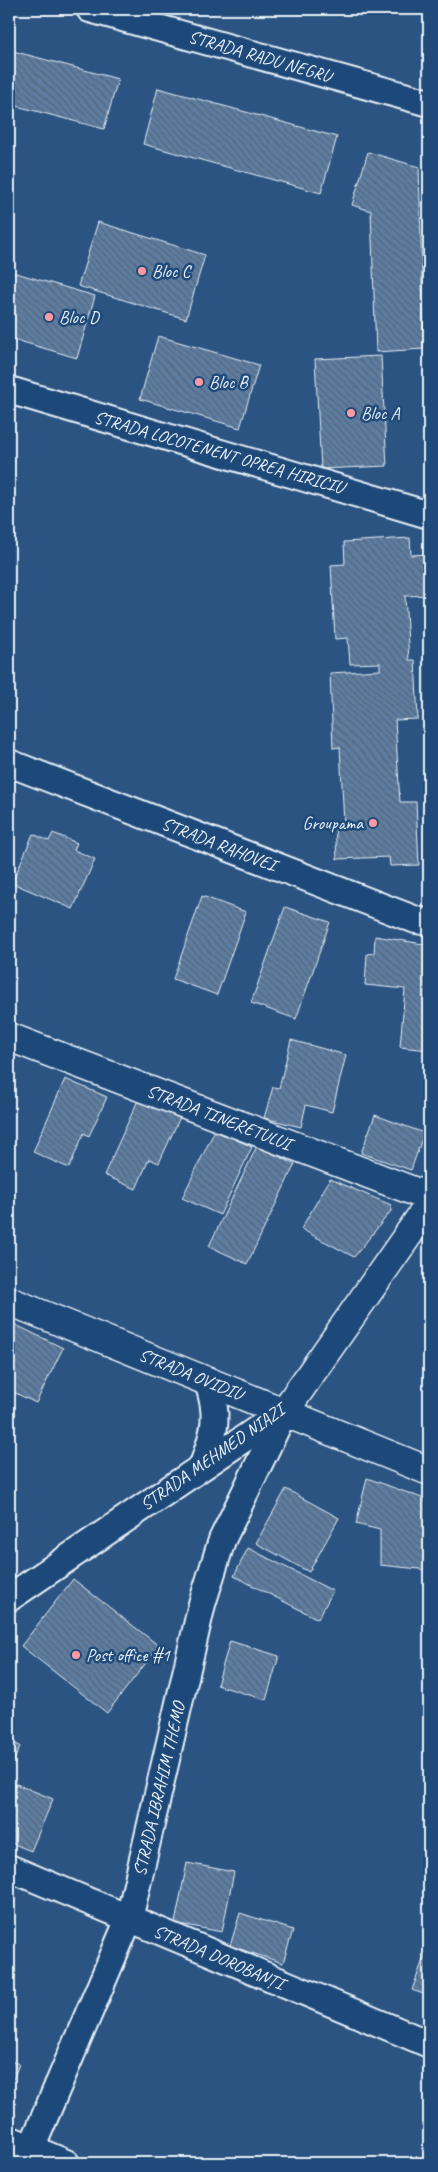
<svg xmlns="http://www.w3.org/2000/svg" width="438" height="2172" viewBox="0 0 438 2172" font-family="Caveat,sans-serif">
<defs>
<pattern id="building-back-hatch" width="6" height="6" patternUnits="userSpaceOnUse" patternTransform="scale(1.25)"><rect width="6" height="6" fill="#5d7da1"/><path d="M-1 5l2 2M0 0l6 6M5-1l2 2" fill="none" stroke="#53657a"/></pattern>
</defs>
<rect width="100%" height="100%" fill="#2b5482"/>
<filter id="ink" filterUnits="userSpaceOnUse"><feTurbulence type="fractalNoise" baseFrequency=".02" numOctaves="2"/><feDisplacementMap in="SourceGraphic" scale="10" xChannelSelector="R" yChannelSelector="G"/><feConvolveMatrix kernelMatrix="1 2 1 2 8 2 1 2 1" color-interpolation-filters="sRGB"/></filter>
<g filter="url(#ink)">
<g fill="url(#building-back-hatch)" stroke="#e8f1f8">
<path d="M9 50 118 79 104 129 9 104Z"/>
<path d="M158 88 337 137 321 193 143 144Z"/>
<path d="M368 152 419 167 424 349 376 352 371 211 352 205Z"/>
<path d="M98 222 205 255 186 319 78 286Z"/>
<path d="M9 271 95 296 77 358 9 338Z"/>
<path d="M158 336 259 365 240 428 140 399Z"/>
<path d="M381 356 387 466 321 469 315 359Z"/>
<path d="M410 538 411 555 428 554 429 595 405 596 409 660H415L418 719 395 720 400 802H416L419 865 390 866 389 857 337 859 335 825 344 824 340 747 333 748 330 673 380 670V663L350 664 348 638 335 639 331 565 345 564 344 542Z"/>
<path d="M53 833 77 843 74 850 95 859 73 909 12 883 33 834 49 841Z"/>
<path d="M202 896 246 912 217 995 173 979Z"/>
<path d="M285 907 330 922 296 1019 251 1003Z"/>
<path d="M375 936 429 945V1050L400 1047 405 989 365 985 367 954 374 953Z"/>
<path d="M291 1040 346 1055 332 1112 306 1105 301 1127 264 1118 273 1087 279 1088Z"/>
<path d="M65 1079 107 1097 89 1136 84 1133 69 1168 33 1152Z"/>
<path d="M139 1098 180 1117 159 1163 149 1159 136 1189 104 1175Z"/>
<path d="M375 1115 424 1133 411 1170 361 1153Z"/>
<path d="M215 1130 252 1147 220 1215 182 1198Z"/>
<path d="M257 1146 295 1164 247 1264 209 1246Z"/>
<path d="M330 1179 391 1205V1211L354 1257 301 1229Z"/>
<path d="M14 1324 63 1348 36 1403 9 1390V1334Z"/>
<path d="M367 1478 422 1498 427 1504 429 1509V1570L380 1565V1530L356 1524Z"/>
<path d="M286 1489 339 1518 309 1572 256 1543Z"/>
<path d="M248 1548 333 1591 318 1619 234 1576Z"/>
<path d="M73 1579 159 1646 107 1713 21 1646Z"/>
<path d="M230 1641 279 1656 266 1700 217 1685Z"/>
<path d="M9 1741 20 1746 9 1773Z"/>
<path d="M9 1781 53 1799 31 1851 9 1842Z"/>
<path d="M187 1863 234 1872 222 1932 175 1923Z"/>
<path d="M240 1913 293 1930 283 1963 230 1946Z"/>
<path d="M429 1943V1996L412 1990Z"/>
<path d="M9 2060 19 2064 9 2090Z"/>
</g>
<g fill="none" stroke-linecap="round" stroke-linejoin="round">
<defs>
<g id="minor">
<path d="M90 9 429 103"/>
<path d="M9 390 429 515"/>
<path d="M9 763 416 920 429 922"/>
<path d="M203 1465C215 1431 220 1415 207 1380"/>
<path d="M9 1598 283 1412"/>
<path d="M9 1868 429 2044"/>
<path d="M9 2139 66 2163"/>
<path d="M25 2163 129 1919 202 1604 222 1540 284 1412"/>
</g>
<g id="secondary">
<path d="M9 1037 429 1197"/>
<path d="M9 1301 429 1471"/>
<path d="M284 1412 429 1205"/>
</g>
</defs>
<use href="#minor" stroke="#e8f1f8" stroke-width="30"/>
<use href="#secondary" stroke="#e8f1f8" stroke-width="31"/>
<use href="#minor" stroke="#1f4a7a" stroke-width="26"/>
<use href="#secondary" stroke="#1f4a7a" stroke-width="28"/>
</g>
</g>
<g fill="#ff9aa2" stroke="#1f4a7a" stroke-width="2">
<circle cx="142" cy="271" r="5"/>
<circle cx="49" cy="317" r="5"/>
<circle cx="199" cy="382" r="5"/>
<circle cx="351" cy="413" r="5"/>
<circle cx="373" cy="823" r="5"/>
<circle cx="76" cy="1655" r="5"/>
</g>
<g text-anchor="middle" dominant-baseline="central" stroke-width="5" stroke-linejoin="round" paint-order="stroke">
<g font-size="18" fill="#e8f1f8" stroke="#1f4a7a">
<text transform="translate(260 56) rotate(16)">STRADA RADU NEGRU</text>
<text transform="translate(219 452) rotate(16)">STRADA LOCOTENENT OPREA HIRICIU</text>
<text transform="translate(219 844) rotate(21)">STRADA RAHOVEI</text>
<text transform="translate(219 1117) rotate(21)">STRADA TINERETULUI</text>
<text transform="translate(191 1374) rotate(22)">STRADA OVIDIU</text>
<text transform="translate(212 1457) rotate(-35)">STRADA MEHMED NIAZI</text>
<text transform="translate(159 1789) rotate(-77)">STRADA IBRAHIM THEMO</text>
<text transform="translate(219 1957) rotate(23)">STRADA DOROBANȚI</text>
</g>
<g font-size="18" fill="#e8f1f8" stroke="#1f4a7a" text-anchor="start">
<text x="152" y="271">Bloc C</text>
<text x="59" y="317">Bloc D</text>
<text x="209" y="382">Bloc B</text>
<text x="361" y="413">Bloc A</text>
<text x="363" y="823" text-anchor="end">Groupama</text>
<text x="86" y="1655">Post office #1</text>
</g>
</g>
<rect width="438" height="2172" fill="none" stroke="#1f4a7a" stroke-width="30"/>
<rect x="15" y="15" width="408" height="2142" fill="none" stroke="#e8f1f8" stroke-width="2" filter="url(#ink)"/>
</svg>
